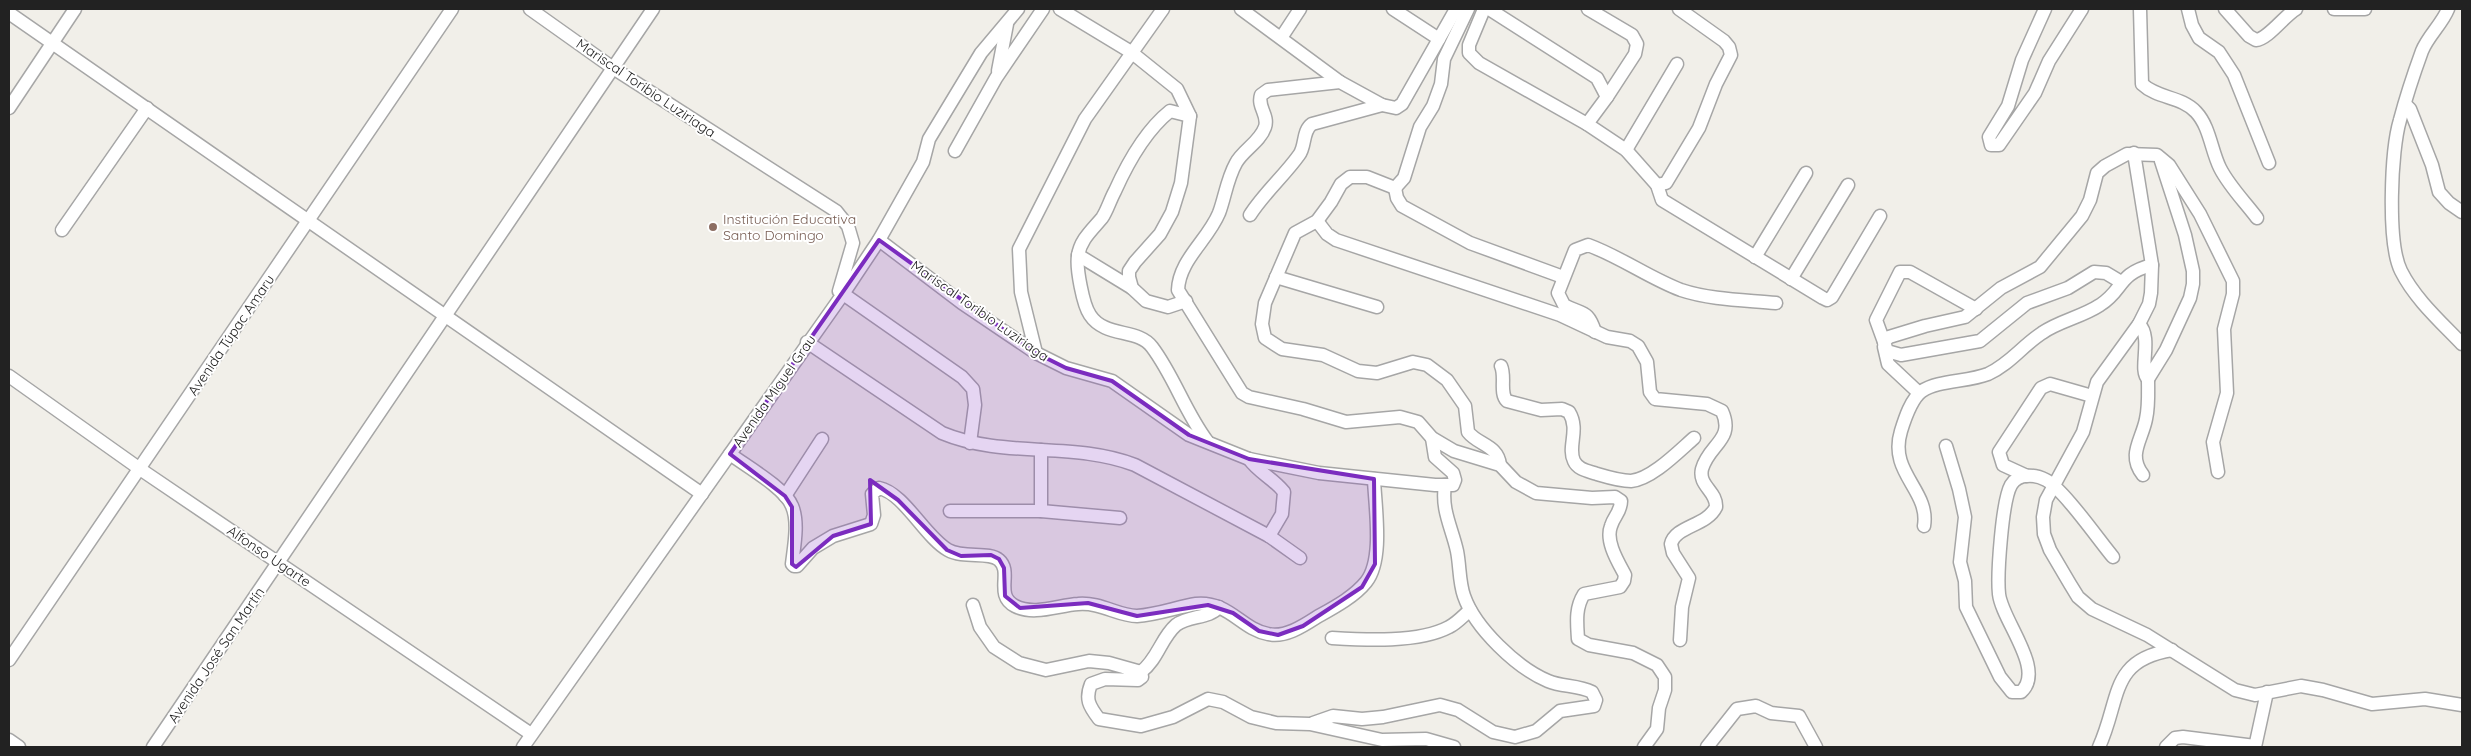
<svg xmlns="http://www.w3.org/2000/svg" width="2471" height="756" viewBox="0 0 2471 756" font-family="Quicksand,sans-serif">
<rect width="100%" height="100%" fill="#f1efe9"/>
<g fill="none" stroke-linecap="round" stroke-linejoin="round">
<defs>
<g id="minor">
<path d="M530 9 613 68 836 211 848 226 853 243 839 291 962 377 973 389 975 405 970 443"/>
<path d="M1060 9 1131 52 1177 89 1190 116 1181 183 1172 212 1160 234 1135 262 1129 271V277L1132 288 1146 301 1168 307 1186 301"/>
<path d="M1241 9 1340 82"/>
<path d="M1393 9 1439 39"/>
<path d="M1456 9 1402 104 1396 108 1382 105 1340 82 1268 90 1261 95C1257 107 1269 115 1265 127 1260 142 1243 150 1236 163 1227 179 1225 197 1219 213 1208 240 1179 260 1178 290L1242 393 1249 397 1303 409 1346 422 1400 417 1418 422 1432 438 1454 451 1500 465 1516 482 1536 493 1592 498 1615 497 1621 501C1621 512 1614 516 1611 526 1605 541 1618 562 1625 575L1624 581 1620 587 1584 594C1575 608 1577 623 1578 639L1589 645 1633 653 1657 665 1665 677V690L1659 708 1657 729 1644 747"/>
<path d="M1468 9 1444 59 1441 84 1433 106 1420 127 1404 178 1395 188 1367 177H1350L1341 184 1331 202 1317 221 1295 233 1265 303 1262 324 1265 338 1282 349 1323 355 1358 371 1377 373 1413 362 1427 365 1447 380 1465 406 1468 432C1478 445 1498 445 1500 465"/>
<path d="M1484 9 1469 45V53L1479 63 1587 124 1626 150 1657 185 1662 200 1823 298 1827 300 1832 297 1880 216"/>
<path d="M1489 9 1597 78 1607 97 1587 124"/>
<path d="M1588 9 1632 35 1637 44 1635 54 1607 97"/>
<path d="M2045 9 2022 60 2008 106 1989 137 1991 145H1999L2035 93 2049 61 2082 9"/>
<path d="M2140 9 2142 84C2158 99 2181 96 2196 112 2210 127 2211 150 2220 168 2229 186 2245 202 2257 218"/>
<path d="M2188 9 2192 25 2199 38 2219 52 2234 75 2269 163"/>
<path d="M2225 9 2249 36 2256 40C2268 39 2284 16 2296 9"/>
<path d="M2334 9H2365"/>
<path d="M2448 9C2442 24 2428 36 2422 51 2414 73 2406 97 2400 120 2391 150 2387 243 2401 271 2415 299 2441 322 2462 344"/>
<path d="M9 13 702 494"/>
<path d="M1281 38 1300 9"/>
<path d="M998 71 1007 24"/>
<path d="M2405 104 2410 109 2432 165 2439 192 2449 203 2462 212"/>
<path d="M9 108 75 9"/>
<path d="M1190 116 1170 111C1145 131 1128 162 1115 191 1110 200 1107 211 1102 218 1092 230 1080 240 1078 256 1076 268 1083 305 1090 315 1105 338 1138 328 1152 347 1174 376 1185 412 1207 441"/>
<path d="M1626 150 1677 64"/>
<path d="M955 151 996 78 1043 9"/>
<path d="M2134 153 2152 265 2151 293 2149 304 2139 324 2097 382 2083 432 2046 500 2043 517 2044 534 2050 550 2070 584 2078 597 2092 609 2147 635 2235 690 2255 695 2301 686 2323 690 2372 704 2425 699 2462 705"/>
<path d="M1657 185 1666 183 1699 128 1716 84 1731 55 1729 47 1724 41 1679 9"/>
<path d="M1395 188 1397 198 1402 206 1470 243 1563 277"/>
<path d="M1250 215C1264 193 1284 176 1299 155 1306 146 1302 131 1312 124L1382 105"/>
<path d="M1317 221 1327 234 1336 240 1560 315 1607 337 1630 341 1638 346 1647 362 1650 392 1655 399 1707 404 1722 411C1735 440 1709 444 1702 469 1698 486 1717 491 1716 507 1707 526 1675 526 1671 544L1673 553 1689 578 1682 607 1680 640"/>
<path d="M62 230 147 108"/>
<path d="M879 240 962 303 1036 353 1066 368 1112 381 1189 435 1249 459 1319 473 1435 485H1453L1455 480 1453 473 1435 457 1432 438"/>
<path d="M1078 255 1132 288"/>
<path d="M1755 257 1806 173"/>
<path d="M1276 277 1377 307"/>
<path d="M1791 279 1848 185"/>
<path d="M2121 282 2106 273 2094 272 2068 288 2027 303 1980 341 1901 355 1887 351 1884 342 1889 337 1925 326 1965 317 2001 288 2040 267 2082 216 2090 200 2097 173 2105 166 2127 154 2157 155 2169 165 2200 214 2233 281V294L2224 329 2227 393 2213 442 2218 472"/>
<path d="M2139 324C2153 338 2138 370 2148 379L2166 350 2190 298 2193 284V271L2185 235 2161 161"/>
<path d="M1595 332C1588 309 1582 315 1564 305L1558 293 1575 250 1588 245C1621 257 1649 278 1681 290 1711 300 1745 300 1776 303"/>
<path d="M807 342 942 433C1004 459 1073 441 1135 465L1269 536 1300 558"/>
<path d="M1884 342 1876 320 1900 272H1910L1976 309"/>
<path d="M1884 347 1888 364 1919 393"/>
<path d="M1036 353 1021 292 1019 249 1085 119 1163 9"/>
<path d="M1501 366C1506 377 1499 393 1507 401L1541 410 1562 409 1569 412C1580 430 1567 447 1574 461 1578 470 1589 471 1597 474 1607 477 1620 481 1631 481 1652 479 1679 451 1694 438"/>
<path d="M9 376 140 469 531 734"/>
<path d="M1946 446 1959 489 1965 517 1960 562 1965 581 1966 607 2000 677 2012 692H2021C2046 670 2002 621 1999 594 1997 575 2002 501 2011 485 2018 473 2035 474 2046 480 2064 490 2098 539 2113 557"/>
<path d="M1041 450V511"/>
<path d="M730 454C746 466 785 488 792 506 799 522 794 547 792 564L794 566H797L813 548 833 536 871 524 874 515 872 494 879 488C904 493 925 537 948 550 964 559 989 551 999 560 1013 572 994 595 1015 606 1034 616 1059 605 1078 604 1101 602 1118 616 1137 616 1157 615 1177 607 1196 604 1229 601 1241 629 1268 634 1285 638 1303 626 1317 617 1333 608 1354 597 1366 582 1384 560 1375 507 1374 479"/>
<path d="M1249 459C1259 473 1273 478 1284 492L1282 514 1269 536"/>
<path d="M2143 475C2127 455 2142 440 2146 419 2149 406 2148 392 2148 379"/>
<path d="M2027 476 2003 465 1999 452 2041 388 2050 384 2092 396"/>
<path d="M785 496 822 439"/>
<path d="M950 511H1041L1120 518"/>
<path d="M1924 526C1930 490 1888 473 1901 431 1905 418 1911 399 1922 391 1938 380 1968 382 1988 374 2010 364 2022 346 2042 333 2059 321 2082 317 2100 305 2124 290 2117 274 2152 265"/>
<path d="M973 605 980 627 994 647 1019 663 1046 670 1089 661 1109 663 1141 672 1142 677 1138 680 1105 679 1091 684C1085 699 1089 706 1099 719L1141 726 1173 717 1208 699 1223 702 1251 717 1276 723 1310 724 1382 740 1426 739 1454 747"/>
<path d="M1332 638C1365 640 1419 643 1449 627 1457 623 1463 616 1470 610"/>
<path d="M9 660 452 9"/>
<path d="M1141 672C1158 659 1161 638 1176 625 1189 615 1209 619 1219 607"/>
<path d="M1313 723 1333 716 1362 719 1383 717 1440 705 1458 710 1493 732 1515 737 1536 731 1560 711 1594 706 1596 700 1592 692C1578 685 1562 687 1548 681 1517 668 1475 628 1464 596 1459 582 1460 566 1457 551 1452 528 1441 510 1445 485"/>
<path d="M9 740 19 747"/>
<path d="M153 747 653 9"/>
<path d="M523 747 843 294 879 240 923 162 929 139 981 53 1018 9"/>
<path d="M1707 747 1737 709 1756 706 1771 713 1799 716 1816 747"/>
<path d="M2099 747C2121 699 2109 660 2172 650"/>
<path d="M2166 747 2175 738 2183 737 2255 746"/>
<path d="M2255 747 2267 692"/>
</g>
</defs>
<use href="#minor" stroke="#a6a6a6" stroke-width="15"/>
<use href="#minor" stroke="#fff" stroke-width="12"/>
</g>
<path fill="#7b2cbf" fill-opacity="0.2" stroke="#7b2cbf" stroke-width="4" stroke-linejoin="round" d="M879 240 1036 353 1066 368 1112 381 1189 435 1249 459 1374 479 1375 564 1362 587 1303 626 1278 635 1259 631 1233 613 1208 605 1137 616 1088 603 1020 608 1005 596 1004 568 999 559 991 555 961 556 947 550 898 500 870 480 871 524 833 536 796 567 792 564V507L785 496 730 454Z"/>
<circle fill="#8d6e63" stroke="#fff" stroke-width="2" cx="713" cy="227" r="5"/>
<g text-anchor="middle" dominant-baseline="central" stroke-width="4" stroke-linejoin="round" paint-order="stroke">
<g font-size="14" fill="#222" stroke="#fff">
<text transform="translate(646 88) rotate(34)">Mariscal Toribio Luziriaga</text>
<text transform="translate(980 311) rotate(35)">Mariscal Toribio Luziriaga</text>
<text transform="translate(231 335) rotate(-56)">Avenida Túpac Amaru</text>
<text transform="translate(774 391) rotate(-55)">Avenida Miguel Grau</text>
<text transform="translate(269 556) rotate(34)">Alfonso Ugarte</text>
<text transform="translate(216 655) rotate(-56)">Avenida José San Martín</text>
</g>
<g font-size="14" fill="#785e54" stroke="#fff" text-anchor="start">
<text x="723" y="219">Institución Educativa<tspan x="723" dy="16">Santo Domingo</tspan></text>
</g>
</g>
<rect width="2471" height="756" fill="none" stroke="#222222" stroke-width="20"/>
</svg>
